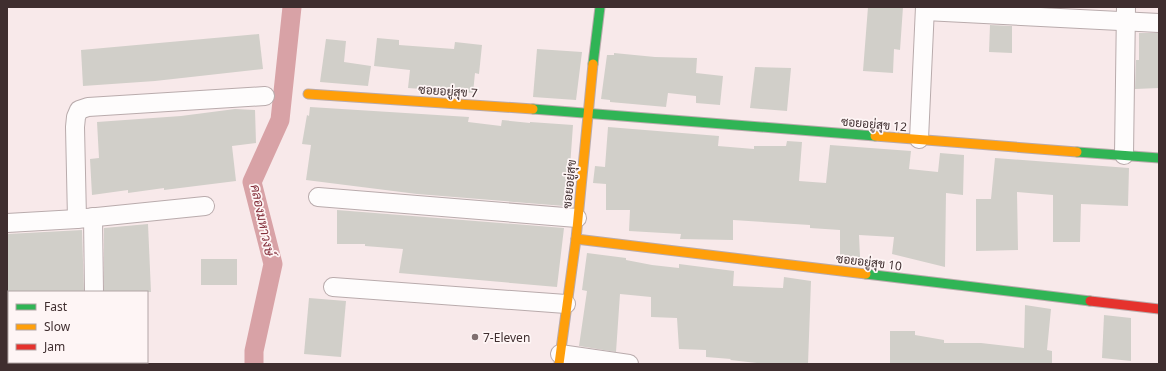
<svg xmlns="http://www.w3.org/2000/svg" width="1166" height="371" viewBox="0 0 1166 371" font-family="'Noto Sans',Sarabun,sans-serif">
<rect width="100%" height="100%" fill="#f8e9ea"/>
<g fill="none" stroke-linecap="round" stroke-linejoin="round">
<path stroke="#d8a2a6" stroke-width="19" d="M254 364V351L273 264 252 182 280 120 292 7"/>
</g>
<g fill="#d1cfc9">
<path d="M868 7H903L900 50 894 49 893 73 863 71Z"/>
<path d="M990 25 1012 26V53L989 52Z"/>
<path d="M1139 33H1159V88L1135 89 1136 60H1139Z"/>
<path d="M259 34 263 69 155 81 83 86 81 50Z"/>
<path d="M377 38 399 40V45L454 49 455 42 482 45 479 74 475 73 473 93 408 88 410 70 374 66Z"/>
<path d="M326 39 346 41 344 62 371 66 368 86 320 82Z"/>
<path d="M537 49 582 52 576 100 533 97Z"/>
<path d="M614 53 655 57 697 58 696 73 723 76 720 105 696 103V96L668 93 666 107 610 102V100L601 99 607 55H614Z"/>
<path d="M755 67 791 68 787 111 750 108Z"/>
<path d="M310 107 469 117 468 122 501 126 502 120 530 123V122L573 125 569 181 564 206 417 194 306 180 311 145 302 144 307 115 309 116Z"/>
<path d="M235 109 255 110 256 143 232 146 236 181 164 190V188L128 193V190L92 195 90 159 99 158 97 122 181 116Z"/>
<path d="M608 127 719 136 718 146 754 149V146H786L787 141 802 142 799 181 826 183 830 145 911 151 909 169 938 172 940 153 964 155 963 195 946 193 945 267 892 254 894 237 859 235 860 257 840 258V230L810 228V225L733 220V240L680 239 681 234 629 231 630 210H606V184L593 183 595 166 605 167Z"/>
<path d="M995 158 1129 168 1128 206 1081 204 1080 242H1053V195L1017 192 1018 250 976 251V199H991Z"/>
<path d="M337 210 564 228 557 287 399 273 403 249 365 246V244H337Z"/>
<path d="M148 224 151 292H104V228Z"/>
<path d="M82 230 84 292H7V234Z"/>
<path d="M587 253 626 258V260L652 265 679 268V264L734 271 733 286 783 288 784 277 811 281 808 364 757 363 730 360 731 359 706 357V350L679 349 677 318 651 317V297L620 294 616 352 579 346 587 291 582 290Z"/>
<rect x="201" y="259" width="36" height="26"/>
<path d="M309 298 346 301 341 357 304 354Z"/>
<path d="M1025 305 1051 309 1047 350 1052 351V364H890V331H915V335L944 340V343H981L1024 348Z"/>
<path d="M1104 315 1131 318V361L1102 358Z"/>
</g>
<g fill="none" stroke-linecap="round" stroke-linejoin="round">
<defs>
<g id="street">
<path d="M925 11 1159 23"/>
<path d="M919 139 925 7"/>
<path d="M1124 155 1126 7"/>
<path d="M318 197 577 218"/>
<path d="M93 217 94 292"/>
<path d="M77 219 75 127 76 117 79 110 88 107 265 96"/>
<path d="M7 223 77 219 205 206"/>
<path d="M333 287 566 304"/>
<path d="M560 354 629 364"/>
<path d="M94 362 95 364"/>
</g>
<g id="fast">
<path d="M593 64 600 7"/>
<path d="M533 109 875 136"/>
<path d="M1077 152 1159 158"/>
<path d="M866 274 1090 301"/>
</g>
<g id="slow">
<path d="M308 94 533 109"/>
<path d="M875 136 1077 152"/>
<path d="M576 239 866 274"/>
<path d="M559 364 576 239 593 64"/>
</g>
<path id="jam" d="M1090 301 1159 309"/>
</defs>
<use href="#street" stroke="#b9abac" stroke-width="20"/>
<use href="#fast" stroke="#b9abac" stroke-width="11"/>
<use href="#slow" stroke="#b9abac" stroke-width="11"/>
<use href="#jam" stroke="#b9abac" stroke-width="11"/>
<use href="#street" stroke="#fefcfc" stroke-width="18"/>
<use href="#fast" stroke="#30b455" stroke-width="9"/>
<use href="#slow" stroke="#ff9f0a" stroke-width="9"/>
<use href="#jam" stroke="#e5322d" stroke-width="9"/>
</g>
<circle fill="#806f70" stroke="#fef5f5" stroke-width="1.5" cx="475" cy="337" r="4"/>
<g text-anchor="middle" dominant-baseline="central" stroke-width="3.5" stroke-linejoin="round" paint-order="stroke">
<g font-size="12" fill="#3f2e2f" stroke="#fef5f5">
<text transform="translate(448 91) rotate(4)">ซอยอยู่สุข 7</text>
<text transform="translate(874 124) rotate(5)">ซอยอยู่สุข 12</text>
<text transform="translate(569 184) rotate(-84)">ซอยอยู่สุข</text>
<text transform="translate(869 262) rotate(7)">ซอยอยู่สุข 10</text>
</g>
<g font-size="12" fill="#3f2e2f" stroke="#fef5f5" text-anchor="start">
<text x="483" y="337">7-Eleven</text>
</g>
<g font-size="13" font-style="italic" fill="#842f3b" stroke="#fef5f5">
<text transform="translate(263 220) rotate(78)">คลองมหาวงษ์</text>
</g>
</g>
<rect width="1166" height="371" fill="none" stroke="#3f2e2f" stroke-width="16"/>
<rect x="8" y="291" width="140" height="72" fill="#fef5f5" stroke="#b2a5a6"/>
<rect x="16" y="304" width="20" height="6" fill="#30b455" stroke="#b2a5a6"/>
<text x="44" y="311" font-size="12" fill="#3f2e2f">Fast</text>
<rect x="16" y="324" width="20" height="6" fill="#ff9f0a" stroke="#b2a5a6"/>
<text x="44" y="331" font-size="12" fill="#3f2e2f">Slow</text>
<rect x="16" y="344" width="20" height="6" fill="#e5322d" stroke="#b2a5a6"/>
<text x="44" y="351" font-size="12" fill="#3f2e2f">Jam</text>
</svg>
